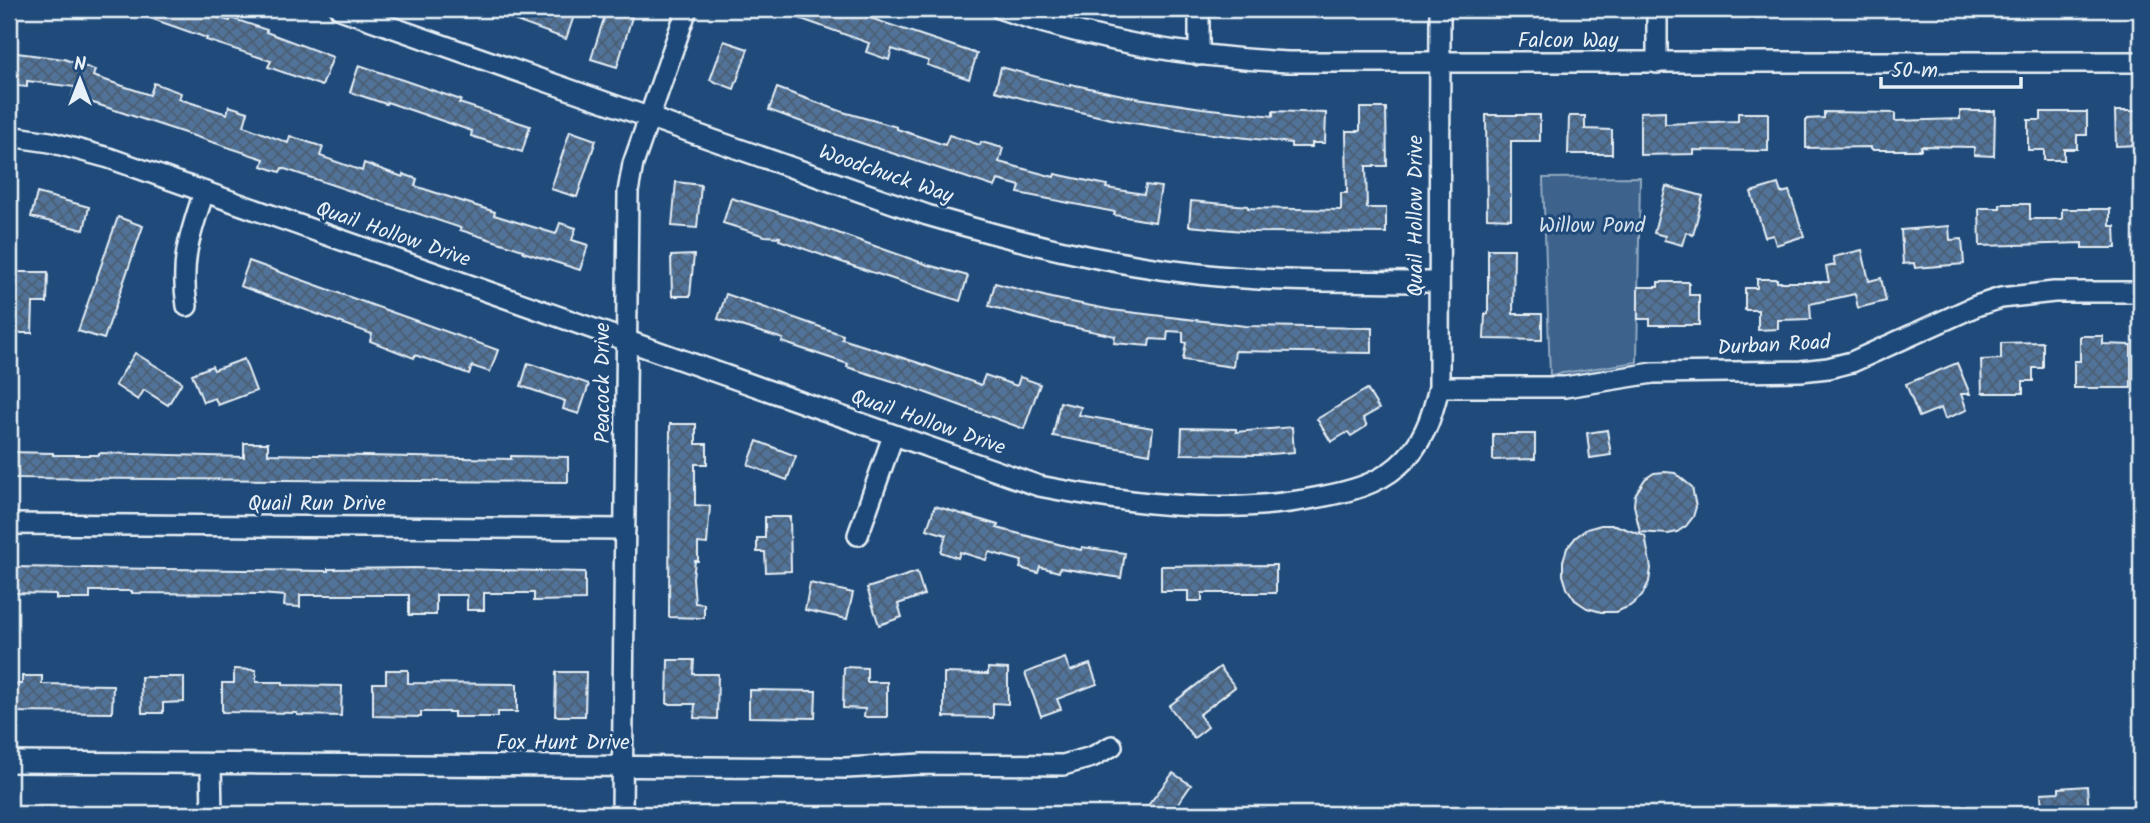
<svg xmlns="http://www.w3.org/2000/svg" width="2150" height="823" viewBox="0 0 2150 823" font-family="Kalam,sans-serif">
<defs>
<pattern id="building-cross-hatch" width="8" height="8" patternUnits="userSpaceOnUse" patternTransform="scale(1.75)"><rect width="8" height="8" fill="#517399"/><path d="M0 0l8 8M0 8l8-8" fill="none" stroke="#4c5e72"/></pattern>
</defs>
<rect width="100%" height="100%" fill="#1f4a7a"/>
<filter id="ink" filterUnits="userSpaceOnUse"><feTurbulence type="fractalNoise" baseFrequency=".0143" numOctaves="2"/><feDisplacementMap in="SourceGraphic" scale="14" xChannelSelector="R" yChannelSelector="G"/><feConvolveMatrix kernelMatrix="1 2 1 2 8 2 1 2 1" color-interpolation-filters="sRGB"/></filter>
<g filter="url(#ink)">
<path fill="#3c628c" stroke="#92aac2" stroke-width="2" d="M1640 177 1637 362 1550 375 1543 178Z"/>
<g fill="url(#building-cross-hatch)" stroke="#e8f1f8" stroke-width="2">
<path d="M130 9H199L198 12 230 21 231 18 267 30 266 32 333 57 322 86 268 67 271 61 206 40 207 38 130 11Z"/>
<path d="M488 9H563L575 13 566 39 488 11Z"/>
<path d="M607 9 632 17 617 67 591 59Z"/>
<path d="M779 9H857L855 13 977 54 969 79 927 65 929 61 892 49 889 60 866 52 869 43 779 11Z"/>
<path d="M724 41 748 49 734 89 710 80Z"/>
<path d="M9 52 64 59 95 70 93 76 150 95 154 83 181 93 179 99 227 114 229 106 248 112 244 126 288 143 290 136 323 147 320 156 362 171 364 163 403 177V174L417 179 415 186 495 212 494 215 556 234 560 223 576 228 572 240 588 245 580 270 523 252V250L460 230 461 228 282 168 280 172 262 166 264 159 72 96 75 87 27 81V87L9 85Z"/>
<path d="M359 65 461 100 459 103 530 126 522 152 471 136 472 131 387 102 386 104 350 92Z"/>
<path d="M1001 67 1070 86V84L1137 98 1202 108 1273 116V111L1326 113 1325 143H1312V147H1291V143L1186 131 1120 121 1040 103 995 91Z"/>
<path d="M777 88 843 112 897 127V129L945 145 949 135 980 145 981 142 1003 148 999 162 1054 177 1055 174 1107 185 1106 188 1144 194 1146 185 1161 187 1155 222 1114 215 1115 212 1018 193 1020 186 998 180 995 187 840 136 769 110Z"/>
<path d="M1360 108H1386L1387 166H1366L1367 208H1386V233L1254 232 1189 226 1191 201 1248 206V208L1341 210V193H1347L1346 131H1360Z"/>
<path d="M1665 111V124L1738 121V113H1768V151L1694 150V154L1640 155V112Z"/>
<path d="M1960 111H1995L1994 156 1974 155V147L1921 146V150H1871V147L1806 148V119L1824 118V112L1895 113V121L1960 119Z"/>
<path d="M2115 111H2141V145L2116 146Z"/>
<path d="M2041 112H2087V135H2077V149H2064V160H2044V150H2028V120H2041Z"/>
<path d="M1486 115H1540V141H1511V219L1487 218Z"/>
<path d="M1569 116H1585V129L1612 130V154H1568Z"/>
<path d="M570 131 596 140 577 197 551 189Z"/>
<path d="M676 182 701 185 697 228 672 226Z"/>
<path d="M1778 184 1781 193 1789 191 1804 236 1776 245 1773 235 1765 237 1751 192Z"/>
<path d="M1666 186 1703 196 1693 235 1686 232 1682 245 1664 240 1665 236 1654 233Z"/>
<path d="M37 193 89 207 84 230 31 217Z"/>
<path d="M731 198 796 218 928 265 968 276 960 301 853 266 779 240 780 237 765 236 723 223Z"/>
<path d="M2000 204H2030V219H2062V209H2110V226H2115L2116 248H2082V243L1980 246 1979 208H2000Z"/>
<path d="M118 217 143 226 104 339 78 331Z"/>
<path d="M1949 226 1950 240 1962 239 1964 264 1915 268 1914 263 1903 264 1901 230Z"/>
<path d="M1488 249H1514L1513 314H1542V340L1484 339 1485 314H1488Z"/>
<path d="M1862 250 1869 281 1881 278 1886 301 1858 308 1855 294 1810 304 1811 319 1778 320V329L1758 330V310H1745V288H1757V279H1777V282H1829L1826 267 1835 265 1833 257Z"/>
<path d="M694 255 690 296H672L671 256Z"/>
<path d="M249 261 498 350 490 372 472 366 469 374 415 355 414 358 370 341 372 334 240 286Z"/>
<path d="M9 272H48L47 303H33L32 333H9Z"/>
<path d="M1658 282H1689V295H1699V325H1650V319H1638V287H1658Z"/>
<path d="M995 283 1051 298 1112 310 1245 326 1372 328V353L1235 351 1233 367 1183 360 1186 343 1183 342V332L1168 331 1167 340 1150 339 1149 346 1114 343 1115 336 1048 322 989 306Z"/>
<path d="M726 294 843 335 842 339 916 362 981 385 985 375 1017 386 1020 377 1040 384 1024 429 902 384 847 367 848 364 782 342 783 339 718 319Z"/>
<path d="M2080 336H2103V344L2131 345V388H2074V361H2080Z"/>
<path d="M2043 342V368H2033V381H2023V393H1982L1981 360 2001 359V343Z"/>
<path d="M135 353 182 382 168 405 144 390 138 400 115 385Z"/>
<path d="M244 359 256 391 218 405 215 398 203 402 192 374 212 366 214 370Z"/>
<path d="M528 363 589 384 579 414 563 409 565 401 521 386Z"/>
<path d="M1957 363 1970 394H1961L1967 410 1945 419 1941 408 1919 417 1906 384Z"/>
<path d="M1367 389 1379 409 1363 418 1367 426 1351 436 1348 432 1331 442 1317 419Z"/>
<path d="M1060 402 1081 407 1079 415 1153 428 1150 454 1053 436Z"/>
<path d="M670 424H696V444H707V464H695V505L710 506 707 544 698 543V561H695L693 578 695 603 704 604V618L669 617Z"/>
<path d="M1292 427 1294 452 1259 455 1181 454 1182 428 1236 429V432Z"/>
<path d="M1607 430 1611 455 1590 458 1587 433Z"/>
<path d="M1493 434H1535V459L1493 460Z"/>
<path d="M757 441 796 456 787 480 748 465Z"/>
<path d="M244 443H268V454L511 459V456L568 457V482L9 478V452L53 453V455H99V453L244 457Z"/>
<path d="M1665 472 1675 473 1692 487 1696 507 1693 517 1686 526 1677 532 1668 534 1640 532 1634 505 1635 495 1645 479 1654 473Z"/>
<path d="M935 506 998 525 997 528 1081 550 1082 547 1125 553 1121 578 1060 568 1059 572 1040 567 1038 573 1020 568 1022 561 989 552 986 560 960 552 958 558 941 552 946 535 927 529Z"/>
<path d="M765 517H790L791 571 766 572 765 552H757V538H765Z"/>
<path d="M1601 525H1615L1645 536 1651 568 1649 582 1642 596 1630 606 1616 612H1601L1587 608 1575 600 1567 588 1563 575V561L1567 548 1576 537 1587 529Z"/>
<path d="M1276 565V593H1202V601H1188V591H1161V566Z"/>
<path d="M9 567 328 571V569L415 568 585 572V600L534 601V593H484V610H467V595H436V615H409V595H300V607L284 606 285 596 260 594 132 593V591H90V599H56V594L9 593Z"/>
<path d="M917 572 924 595 898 604 902 617 879 625 867 588Z"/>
<path d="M810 583 853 593 847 619 805 610Z"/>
<path d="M1065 658 1070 671 1090 664 1097 684 1057 699 1061 709 1041 716 1025 673Z"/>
<path d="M668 660H694L693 674H718L717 719 694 718 695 704H667Z"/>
<path d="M844 667 867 668V682H887V717H864L865 709 843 708Z"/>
<path d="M1220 667 1235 687 1199 715 1208 727 1194 738 1169 706Z"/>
<path d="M988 668 1008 669V704L993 703V718L944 717V673L988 674Z"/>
<path d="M234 669 256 670V682H283V685L342 686 341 716 297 715V713L222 712V683H234Z"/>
<path d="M386 670H408V683L517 684V712H498V717H454V712H421V717L373 716V683H386Z"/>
<path d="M556 672H586L585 716H555Z"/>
<path d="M22 676H42V684L113 685 112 713 9 712V684H22Z"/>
<path d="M141 677H184V702L163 703V713H142Z"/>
<path d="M749 690 816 691 815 718 749 717Z"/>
<path d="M1173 773 1191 785 1171 814H1155L1146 808Z"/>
<path d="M2087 786 2089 814H2042L2041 793 2059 792V788Z"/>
</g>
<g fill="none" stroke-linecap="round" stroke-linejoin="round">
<defs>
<g id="street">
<path d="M340 9 927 215C1016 241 1106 264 1199 274 1279 283 1359 281 1439 282"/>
<path d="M1001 9C1093 41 1191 57 1288 62H2141"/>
<path d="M1199 55V9"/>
<path d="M1657 63V9"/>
<path d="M9 136 50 142 109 158 1039 486C1132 504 1226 516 1320 497 1347 492 1376 485 1398 466 1423 445 1432 417 1439 387L1440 9"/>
<path d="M187 306C180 260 190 235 204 192"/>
<path d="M1439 387H1565L1653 373 1801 371 1828 368 1852 362 1976 306 2001 298 2054 292H2141"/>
<path d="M9 524 625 529"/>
<path d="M858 535 893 436"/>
<path d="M9 762 846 768 922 764 1063 765 1092 757 1112 746"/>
<path d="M211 764 212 814"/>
<path d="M622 814 628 192 633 164 687 9"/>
</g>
</defs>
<use href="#street" stroke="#e8f1f8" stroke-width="24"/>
<use href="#street" stroke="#1f4a7a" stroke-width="19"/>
</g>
</g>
<g text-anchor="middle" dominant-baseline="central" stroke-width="6" stroke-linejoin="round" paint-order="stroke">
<g font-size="21" fill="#e8f1f8" stroke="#1f4a7a">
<text x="1568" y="41">Falcon Way</text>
<text transform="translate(886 175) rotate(19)">Woodchuck Way</text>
<text transform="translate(1416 216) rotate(-90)">Quail Hollow Drive</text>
<text transform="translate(393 235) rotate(19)">Quail Hollow Drive</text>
<text transform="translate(1774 346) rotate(-3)">Durban Road</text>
<text transform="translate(603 383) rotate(-90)">Peacock Drive</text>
<text transform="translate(928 423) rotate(19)">Quail Hollow Drive</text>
<text x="317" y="504">Quail Run Drive</text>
<text x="563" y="743">Fox Hunt Drive</text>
</g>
<g font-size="21" fill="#d7e3ed" stroke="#1f4a7a">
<text x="1592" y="226">Willow Pond</text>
</g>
</g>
<rect width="2150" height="823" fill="none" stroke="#1f4a7a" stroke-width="35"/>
<rect x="18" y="18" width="2115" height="788" fill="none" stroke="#e8f1f8" stroke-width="2.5" filter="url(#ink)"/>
<g transform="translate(80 80)" stroke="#1f4a7a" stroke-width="5" paint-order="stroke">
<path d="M0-5L12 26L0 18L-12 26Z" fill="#e8f1f8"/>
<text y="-10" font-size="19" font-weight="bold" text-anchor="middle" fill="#e8f1f8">N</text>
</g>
<path d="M1881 77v10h140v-10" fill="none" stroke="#e8f1f8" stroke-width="3.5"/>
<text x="1891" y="77" font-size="21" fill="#e8f1f8" stroke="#1f4a7a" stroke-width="5" paint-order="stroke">50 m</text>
</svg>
